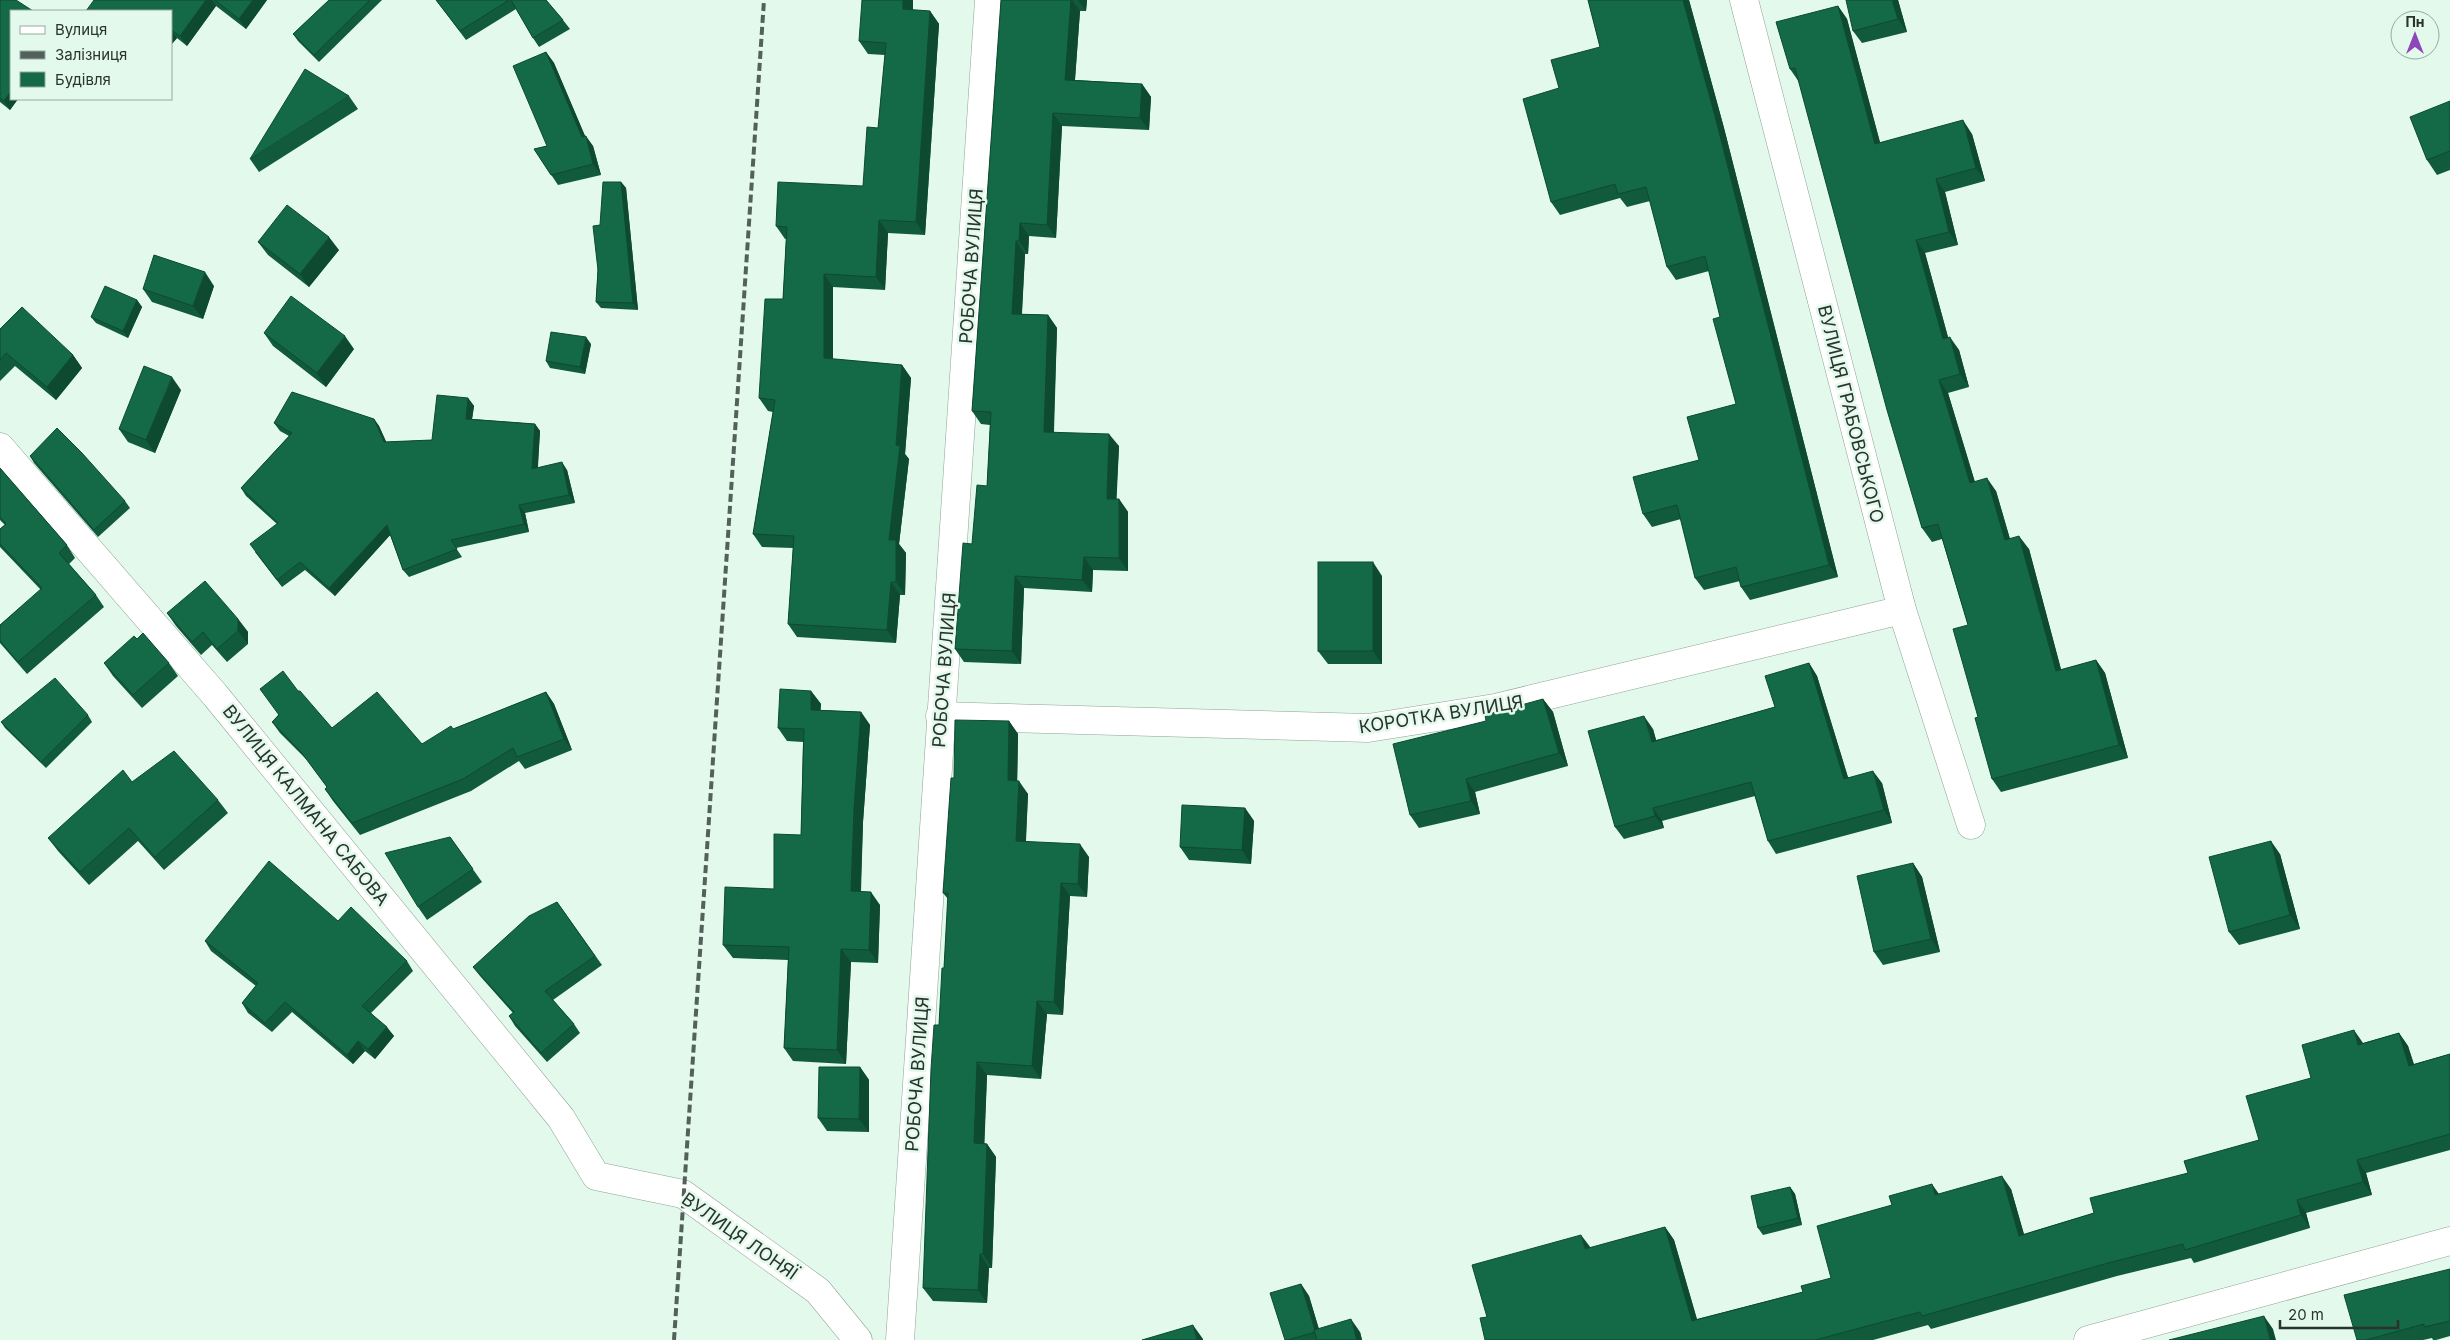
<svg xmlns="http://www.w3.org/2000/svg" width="2450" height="1340" viewBox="0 0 2450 1340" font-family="Inter,sans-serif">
<rect width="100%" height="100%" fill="#e2f9ec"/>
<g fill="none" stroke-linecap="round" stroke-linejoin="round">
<defs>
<g id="minor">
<path d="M1744 0 1902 610 1971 825"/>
<path d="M0 447 215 695 561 1118 596 1176 683 1194 818 1291 858 1340"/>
<path d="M940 716 1368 728 1495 708 1902 610"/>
<path d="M900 1340 989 0"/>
</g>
<path id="tertiary" d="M2088 1340 2450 1241"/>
</defs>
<use href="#minor" stroke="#8ea397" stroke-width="29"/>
<use href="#tertiary" stroke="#8ea397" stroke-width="29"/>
<use href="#minor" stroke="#fff" stroke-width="28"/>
<use href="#tertiary" stroke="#fff" stroke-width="28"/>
<path stroke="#54615a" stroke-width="4" stroke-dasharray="8 4" stroke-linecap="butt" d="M674 1340 764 0"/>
</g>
<g fill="#115a3c">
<path d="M0 0 11 99H18L10 110 0 102Z"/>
<path d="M94 0H267L246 29 216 6 187 46 177 38 171 45V11Z"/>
<path d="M329 0H382L319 62 298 41 293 34Z"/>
<path d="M436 0H546L563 20 570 29 539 47 533 38 516 9 466 40Z"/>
<path d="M913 0V10L930 11 939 24 925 235 888 233 885 290 833 287V359L902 365 911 378 905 454 909 459 899 544 906 553 905 595H900L896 643 797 637 788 624 793 548 762 547 753 534 773 412 768 411 759 398 783 299 786 239H785L776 226 863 186 878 128 885 55 868 54 859 41Z"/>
<path d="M1001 0H1087L1086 11H1080L1075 80 1142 84 1151 97 1149 130 1062 126 1056 238 1029 236 1028 254H1025L1022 314 1048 315 1057 328 1054 432 1119 446 1116 499H1119L1128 512V571L1093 570 1092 592 1024 588 1021 664 964 662 955 649 972 544 987 486 990 425 981 424 972 411Z"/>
<path d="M1588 0H1689L1724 128 1838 577 1750 600 1741 587 1740 581 1704 590 1695 578 1681 519 1652 527 1643 514 1699 460 1736 404 1720 317 1709 271 1676 280 1667 267 1650 201 1627 207 1620 198 1560 215 1551 202 1559 88 1600 47Z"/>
<path d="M1898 0 1907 32 1862 43 1853 31Z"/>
<path d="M1838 6 1847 19 1880 143 1972 134 1985 181 1945 192 1958 245 1925 253 1948 337 1959 350 1969 387 1948 393 1975 482 1996 491 2010 539 2029 549 2061 670 2096 660 2105 673 2128 758 2001 792 1992 779 1978 717 1968 625 1942 539 1932 542 1922 528 1799 82 1790 69Z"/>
<path d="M546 52 554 63 585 136 593 146 601 175 558 185 534 149 547 146Z"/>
<path d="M349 96 358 109 259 172 250 159Z"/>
<path d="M2450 101V170L2437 175 2427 160Z"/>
<path d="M621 182 626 188 638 310 601 308 596 302 600 225Z"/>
<path d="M258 242 339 250 309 287 268 255Z"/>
<path d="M214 286 203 319 152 302 143 289Z"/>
<path d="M137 300 142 307 128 338 96 323 91 317Z"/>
<path d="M0 329 73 355 82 368 56 400 15 366 0 381Z"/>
<path d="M264 333 354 349 326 387 273 346Z"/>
<path d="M591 344 585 374 550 368 546 361Z"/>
<path d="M181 390 155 453 128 442 119 429Z"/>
<path d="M468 398 474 406 472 419 535 424 540 431 538 467 567 470 575 503 525 513 529 532 456 548 462 557 409 577 403 570 390 535 335 596 305 570 282 587 255 552 277 524 246 496 241 488 289 436 280 431 274 423 374 419 379 426 386 442 432 440Z"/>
<path d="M30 456 125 501 130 508 98 537 34 463Z"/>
<path d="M0 468 67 545 75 558 69 564 96 595 104 607 27 674 0 643V625L41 590 0 547V529L5 525 0 520Z"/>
<path d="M1382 576V664H1328L1318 651Z"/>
<path d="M167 613 238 619 248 632V644L227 662 212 645 201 655 176 626Z"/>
<path d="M137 639 169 663 178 676 142 708 113 676 104 663Z"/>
<path d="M1809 663 1817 676 1848 777 1882 783 1892 823 1776 854 1768 841 1755 796 1662 821 1664 828 1624 839 1615 827 1653 729 1656 740 1775 707Z"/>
<path d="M298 691 332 728 422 744 453 729 546 692 554 704 572 750 525 769 519 761 471 791 360 835 333 801 325 789 327 787 310 763 280 733 272 722 278 715Z"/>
<path d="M811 691 821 704 820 710 861 712 870 725 863 822 861 892 880 905 878 963 851 962 846 1064 793 1061 784 1048 788 960 733 958 723 945 774 889 801 835 803 742 787 741 778 728Z"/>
<path d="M1543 699 1553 712 1568 766 1475 792 1480 814 1419 828 1410 815 1486 721Z"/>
<path d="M88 715 92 722 46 768 5 728 1 722Z"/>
<path d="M1009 721 1018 734 1017 781 1028 794 1026 841 1089 857 1087 897 1070 896 1063 1015 1047 1014 1041 1079 987 1075 984 1143 987 1144 996 1157 992 1268H989L987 1303 933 1301 923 1288 939 1025 944 968 948 899 943 893 954 778Z"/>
<path d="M218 800 228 813 164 870 138 841 89 885 58 851 48 838Z"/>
<path d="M1245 808 1254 821 1251 864 1189 860 1180 847Z"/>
<path d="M450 837 482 882 427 920 418 907Z"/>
<path d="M2280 854 2300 929 2239 945 2229 932Z"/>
<path d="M1913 863 1922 877 1940 952 1883 965 1874 952Z"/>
<path d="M557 902 602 965 553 1000 574 1024 580 1033 547 1062 515 1026 509 1016 513 1013 480 976 473 967Z"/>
<path d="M338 921 407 961 413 971 371 1013 394 1036 375 1059 365 1051 353 1064 292 1012 272 1032 248 1013 242 1003 256 986 211 951 205 941Z"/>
<path d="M2399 1033 2408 1046 2414 1064 2450 1054V1150L2366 1173 2372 1195 2306 1213 2310 1228 2194 1263 2191 1258 2117 1276 1931 1329 1928 1325 1873 1340H1485L1487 1317 1591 1248 1665 1227 1674 1240 1697 1319 1803 1292 1831 1278 1939 1194 2011 1189 2024 1234 2094 1213 2188 1173 2259 1140 2311 1078 2363 1043Z"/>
<path d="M860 1067 869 1080V1132L827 1131 818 1118Z"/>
<path d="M1790 1187 1795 1194 1802 1225 1763 1235 1758 1228Z"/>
<path d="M2450 1269V1336L2436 1340H2433L2432 1338 2423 1340H2357Z"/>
<path d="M1301 1284 1309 1296 1319 1329 1360 1332 1362 1340H1285Z"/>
</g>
<g fill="#0e4a31">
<path d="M206 0H212L216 6 187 46 180 36Z"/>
<path d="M253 0H267L246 29 239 19Z"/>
<path d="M903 0H913V22L903 9Z"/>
<path d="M1071 0H1072L1080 11 1074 92 1065 80Z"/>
<path d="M1078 0H1087L1086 11Z"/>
<path d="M1683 0H1689L1724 128 1838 577 1829 565Z"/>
<path d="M1892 0H1898L1907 32 1898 19Z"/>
<path d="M1838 6 1847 19 1884 157 1875 144Z"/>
<path d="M930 11 939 24 925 235 916 222Z"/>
<path d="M171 31 177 38 171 45Z"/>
<path d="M546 52 554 63 588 143 586 136 593 146 601 175 593 164Z"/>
<path d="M1142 84 1151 97 1149 130 1140 118Z"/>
<path d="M11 91V99H18L10 110 4 101Z"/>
<path d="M1053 113 1062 126 1056 238 1047 225Z"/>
<path d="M1963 120 1972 134 1985 181 1976 168Z"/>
<path d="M1936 179 1945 192 1958 245 1949 232Z"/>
<path d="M621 182 626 188 638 310 633 303Z"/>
<path d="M879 220 888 233 885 290 876 277Z"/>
<path d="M1020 223 1029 236 1028 254 1019 241Z"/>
<path d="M329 237 339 250 309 287 300 274Z"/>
<path d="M1916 240 1925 253 1952 352 1943 339Z"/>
<path d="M1016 241 1025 254 1021 327 1012 314Z"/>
<path d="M205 272 214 286 203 319 193 306Z"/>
<path d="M824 274 833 287V371L824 358Z"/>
<path d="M137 300 142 307 128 338 123 331Z"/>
<path d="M1048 315 1057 328 1053 445 1044 432Z"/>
<path d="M345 336 354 349 326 387 317 373Z"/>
<path d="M586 337 591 344 585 374 580 367Z"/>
<path d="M1950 337 1959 350 1969 387 1960 374Z"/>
<path d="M73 355 82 368 56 400 47 387Z"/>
<path d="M902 365 911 378 905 454 909 459 899 544 906 553 905 595 896 582 889 540Z"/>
<path d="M172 377 181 390 155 453 146 440Z"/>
<path d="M1939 380 1948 393 1979 496 1970 483Z"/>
<path d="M468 398 474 406 471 426 466 419Z"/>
<path d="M374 419 379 426 390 450 384 442Z"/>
<path d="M535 424 540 431 537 476 532 469Z"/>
<path d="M1109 434 1119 446 1116 512 1107 499Z"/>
<path d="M562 462 567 470 575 503 569 495Z"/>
<path d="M1987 478 1996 491 2014 553 2005 540Z"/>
<path d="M1119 499 1128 512V571L1119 558Z"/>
<path d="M519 505 525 513 529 532 524 524Z"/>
<path d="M387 525 392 533 335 596 329 588Z"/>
<path d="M2019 536 2029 549 2065 684 2056 671Z"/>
<path d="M1084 557 1093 570 1092 592 1082 580Z"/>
<path d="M1373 562 1382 576V664L1373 651Z"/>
<path d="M1015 576 1024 588 1021 664 1012 651Z"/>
<path d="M891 582 900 595 896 643 887 630Z"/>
<path d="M238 619 248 632V644L238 631Z"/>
<path d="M2096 660 2105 673 2128 758 2119 745Z"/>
<path d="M1809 663 1817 676 1852 791 1844 779Z"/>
<path d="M811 691 821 704 820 723 811 710Z"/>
<path d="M546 692 554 704 572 750 564 739Z"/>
<path d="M1543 699 1553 712 1568 766 1559 753Z"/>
<path d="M861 712 870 725 863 822 860 905 851 891 854 809Z"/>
<path d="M1644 716 1653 729 1660 754 1652 742Z"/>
<path d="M1009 721 1018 734 1017 793 1008 780Z"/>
<path d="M1873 771 1882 783 1892 823 1884 810Z"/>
<path d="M1466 779 1475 792 1480 814 1471 801Z"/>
<path d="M1019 781 1028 794 1025 854 1016 841Z"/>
<path d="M1245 808 1254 821 1251 864 1242 850Z"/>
<path d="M1653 808 1662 821 1664 828 1655 816Z"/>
<path d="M2271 841 2280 854 2300 929 2290 915Z"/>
<path d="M1080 844 1089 857 1087 897 1078 884Z"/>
<path d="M1913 863 1922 877 1940 952 1931 939Z"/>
<path d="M1061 883 1070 896 1063 1015 1054 1002Z"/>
<path d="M871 892 880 905 878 963 869 950Z"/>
<path d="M841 949 851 962 846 1064 837 1050Z"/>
<path d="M1037 1001 1047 1014 1041 1079 1032 1066Z"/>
<path d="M387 1027 394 1036 375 1059 368 1049Z"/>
<path d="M2354 1030 2363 1043 2367 1058 2358 1045Z"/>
<path d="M2399 1033 2408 1046 2418 1079 2409 1066Z"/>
<path d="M358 1041 365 1051 353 1064 347 1055Z"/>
<path d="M977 1062 987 1075 984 1156 974 1143Z"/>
<path d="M860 1067 869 1080V1132L859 1119Z"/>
<path d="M987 1144 996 1157 992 1268 983 1254Z"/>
<path d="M2357 1160 2366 1173 2372 1195 2363 1182Z"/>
<path d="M2002 1176 2011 1189 2028 1249 2019 1236Z"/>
<path d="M1932 1184 1941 1197 1935 1195Z"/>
<path d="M1790 1187 1795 1194 1802 1225 1798 1218Z"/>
<path d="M2297 1200 2306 1213 2310 1228 2301 1215Z"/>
<path d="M1665 1227 1674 1240 1701 1334 1692 1321Z"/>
<path d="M1581 1235 1591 1248 1585 1249Z"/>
<path d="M980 1254 989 1268 987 1303 978 1290Z"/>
<path d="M1301 1284 1309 1296 1322 1340 1315 1332Z"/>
<path d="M2264 1316 2273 1329 2276 1340H2270Z"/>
<path d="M1351 1319 1360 1332 1362 1340H1357Z"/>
<path d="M1193 1325 1203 1339V1340H1197Z"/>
</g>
<g fill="#146946" stroke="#0e4a31">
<path d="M0 0H16L33 11H11V91L4 101 0 98Z"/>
<path d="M94 0H206L180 36 171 30V11H86Z"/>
<path d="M215 0H253L239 19Z"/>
<path d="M329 0H370L314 55 293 34Z"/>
<path d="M436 0H509L460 31Z"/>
<path d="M511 0H546L563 20 533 38Z"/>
<path d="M862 0H903V9L930 11 916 222 879 220 876 277 824 274V358L902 365 896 445 900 446 889 540H896V582H891L887 630 788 624 794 536 753 534 775 400 759 398 765 299H783L787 227 776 226 778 182 863 186 867 127 878 128 886 43 859 41Z"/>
<path d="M1001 0H1071L1065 80 1142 84 1140 118 1053 113 1047 225 1020 223 1019 241H1016L1012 314 1048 315 1044 432 1109 434 1107 499H1119V558L1084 557 1082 580 1015 576 1012 651 955 649 963 543 972 544 977 485 987 486 991 412 972 411Z"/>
<path d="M1588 0H1683L1715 116 1829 565 1741 587 1736 567 1695 578 1677 505 1643 514 1633 477 1699 460 1687 417 1736 404 1713 319 1720 317 1705 256 1667 267 1646 187 1618 194 1615 184 1551 202 1523 99 1559 88 1551 60 1600 47Z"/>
<path d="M1846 0H1892L1898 19 1853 31Z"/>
<path d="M1838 6 1875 144 1963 120 1976 168 1936 179 1949 232 1916 240 1943 339 1950 337 1960 374 1939 380 1970 483 1987 478 2005 540 2019 536 2056 671 2096 660 2119 745 1992 779 1975 718 1978 717 1953 629 1968 625 1938 524 1922 528 1887 410 1795 68 1790 69 1776 22Z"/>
<path d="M546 52 582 137 586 136 593 164 551 175 534 149 547 146 513 66Z"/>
<path d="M305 69 349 96 250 159Z"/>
<path d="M2450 101V151L2427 160 2410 117Z"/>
<path d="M603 182H621L633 303 596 302 598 270 593 226 600 225Z"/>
<path d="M287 205 329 237 300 274 258 242Z"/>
<path d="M154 255 205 272 193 306 143 289Z"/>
<path d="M105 286 137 300 123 331 91 317Z"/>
<path d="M291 296 345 336 317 373 264 333Z"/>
<path d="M22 307 73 355 47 387 6 353 0 360V329Z"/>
<path d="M551 332 586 337 580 367 546 361Z"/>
<path d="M144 366 172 377 146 440 119 429Z"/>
<path d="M292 392 374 419 384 442 432 440 437 395 468 398 466 419 535 424 532 469 562 462 569 495 519 505 524 524 451 540 457 549 403 570 387 525 329 588 300 562 277 580 250 544 278 523 241 488 292 433 274 423Z"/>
<path d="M57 428 82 453 125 501 94 530 30 456Z"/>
<path d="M0 468 67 545 59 553 96 595 18 662 0 641V625L42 588 0 544V529L6 524 0 517Z"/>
<rect x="1318" y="562" width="55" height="89"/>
<path d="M205 581 238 619V631L217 649 203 632 192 642 167 613Z"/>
<path d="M143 633 169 663 133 695 104 663 134 636 137 639Z"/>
<path d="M1809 663 1844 779 1873 771 1884 810 1768 841 1751 782 1653 808 1655 816 1615 827 1588 731 1644 716 1652 742 1775 707 1765 676Z"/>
<path d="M283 671 298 691H300L332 728 377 692 422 744 451 726 453 729 546 692 564 739 517 757 513 748 463 779 352 823 325 789 327 787 301 752 272 722 279 715 260 689Z"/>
<path d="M55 678 88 715 41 762 1 722Z"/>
<path d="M780 689 811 691V710L861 712 854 809 851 891 871 892 869 950 841 949 837 1050 784 1048 789 947 723 945 725 887 774 889V834L801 835 804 729 778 728Z"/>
<path d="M1543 699 1559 753 1466 779 1471 801 1410 815 1393 744 1486 721 1485 715Z"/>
<path d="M955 720 1009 721 1008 780 1019 781 1016 841 1080 844 1078 884 1061 883 1054 1002 1037 1001 1032 1066 977 1062 974 1143 987 1144 983 1254H980L978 1290 923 1288 931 1069 934 1025H939L942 968H944L948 893H943L951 778H954Z"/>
<path d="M174 751 218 800 155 857 129 828 80 872 48 838 123 770 132 782Z"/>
<path d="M1182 805 1245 808 1242 850 1180 847Z"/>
<path d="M450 837 473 869 418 907 385 853Z"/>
<path d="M2271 841 2290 915 2229 932 2209 857Z"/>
<path d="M269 861 338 921 351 907 407 961 362 1006 387 1027 368 1049 358 1041 347 1055 285 1002 265 1023 242 1003 258 983 205 941Z"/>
<path d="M1913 863 1931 939 1874 952 1857 876Z"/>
<path d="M557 902 595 956 545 991 574 1024 541 1053 509 1016 514 1012 473 967 529 916Z"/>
<path d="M2354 1030 2358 1045 2399 1033 2409 1066 2450 1054V1134L2357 1160 2363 1182 2297 1200 2301 1215 2185 1250 2183 1244 2108 1263 1922 1316 1920 1312 1815 1340H1485L1480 1318 1487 1317 1472 1265 1581 1235 1585 1249 1665 1227 1692 1321 1803 1292 1801 1286 1831 1278 1817 1226 1892 1205 1889 1196 1932 1184 1935 1195 2002 1176 2019 1236 2094 1213 2090 1198 2188 1173 2184 1161 2259 1140 2246 1096 2311 1078 2302 1045Z"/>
<path d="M819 1067H860L859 1119 818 1118Z"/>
<path d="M1790 1187 1798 1218 1758 1228 1751 1196Z"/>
<path d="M2450 1269V1321L2424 1327V1324L2366 1340H2357L2344 1295Z"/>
<path d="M1301 1284 1315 1330H1314L1315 1332 1288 1340H1285L1270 1293Z"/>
<path d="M2264 1316 2270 1340H2169Z"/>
<path d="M1351 1319 1357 1340H1317L1314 1330Z"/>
<path d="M1193 1325 1197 1340H1142Z"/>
</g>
<g text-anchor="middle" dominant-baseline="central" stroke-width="5" stroke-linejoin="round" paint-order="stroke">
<g font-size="18" fill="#2a332e" stroke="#e2f9ec">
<text transform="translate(971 266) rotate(-86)">РОБОЧА ВУЛИЦЯ</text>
<text transform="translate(1851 414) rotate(76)">ВУЛИЦЯ ГРАБОВСЬКОГО</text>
<text transform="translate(944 670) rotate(-86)">РОБОЧА ВУЛИЦЯ</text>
<text transform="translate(1441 714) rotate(-9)">КОРОТКА ВУЛИЦЯ</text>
<text transform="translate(306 805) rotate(51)">ВУЛИЦЯ КАЛМАНА САБОВА</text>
<text transform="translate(917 1074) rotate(-86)">РОБОЧА ВУЛИЦЯ</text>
<text transform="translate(740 1236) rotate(35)">ВУЛИЦЯ ЛОНЯЇ</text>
</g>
</g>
<rect x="10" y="10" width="162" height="90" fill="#e2f9ec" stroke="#98aaa0"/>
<rect x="20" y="26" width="25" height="8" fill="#ffffff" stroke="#98aaa0"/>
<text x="55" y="35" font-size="15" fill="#2a332e">Вулиця</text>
<rect x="20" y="51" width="25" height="8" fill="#54615a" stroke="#98aaa0"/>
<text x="55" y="60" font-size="15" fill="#2a332e">Залізниця</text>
<rect x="20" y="72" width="25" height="15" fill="#146946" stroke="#98aaa0"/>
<text x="55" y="85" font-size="15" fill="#2a332e">Будівля</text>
<g transform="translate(2415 35)"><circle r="24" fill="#e2f9ec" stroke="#98aaa0"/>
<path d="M0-4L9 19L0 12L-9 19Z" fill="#8e47ba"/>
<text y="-8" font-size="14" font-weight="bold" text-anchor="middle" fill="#2a332e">Пн</text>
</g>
<path d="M2280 1320v8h118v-8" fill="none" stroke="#2a332e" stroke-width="2.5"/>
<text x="2288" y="1320" font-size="15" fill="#2a332e" stroke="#e2f9ec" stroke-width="4" paint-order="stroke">20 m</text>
</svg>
